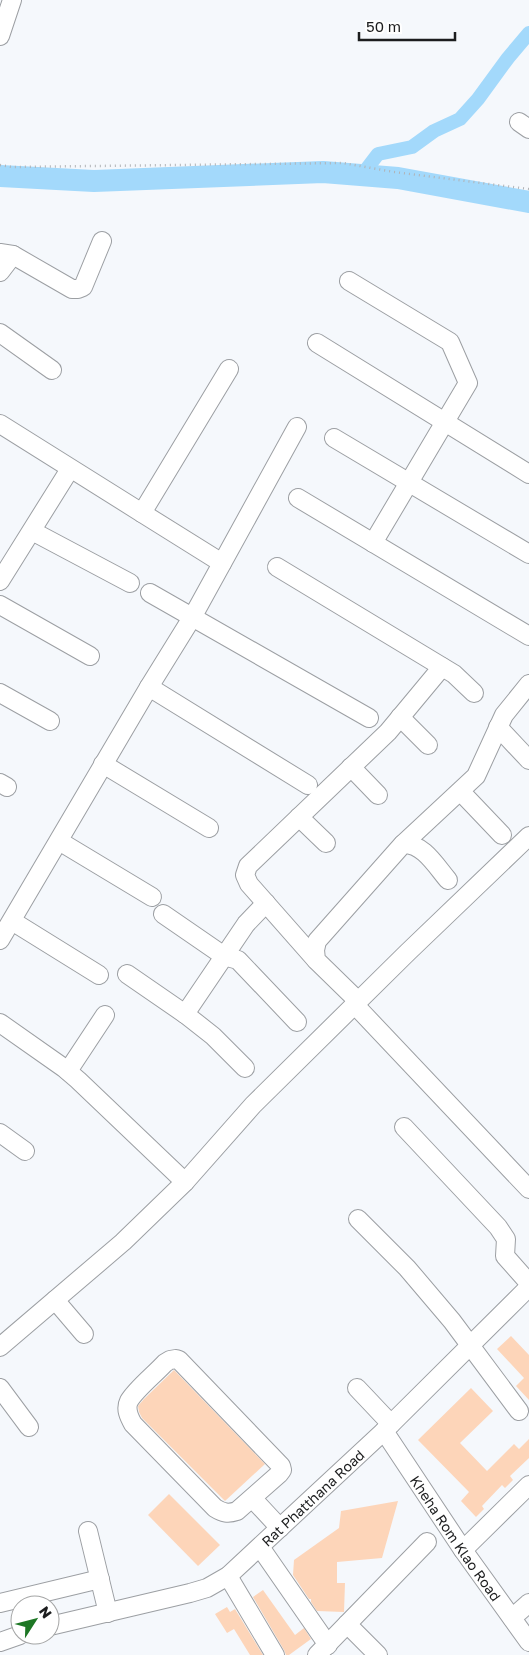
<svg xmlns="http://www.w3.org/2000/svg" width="529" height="1655" viewBox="0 0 529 1655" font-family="'Golos Text',sans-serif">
<rect width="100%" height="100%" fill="#f5f8fc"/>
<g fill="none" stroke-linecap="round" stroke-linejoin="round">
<path stroke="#a3d9fb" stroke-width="14" d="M362 175 378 154 412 147 434 131 460 119 478 99 508 58 529 33"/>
<path stroke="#a3d9fb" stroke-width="22" d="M0 176 94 181 323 172 398 178 529 202"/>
</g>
<g fill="#fdd5b9">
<path d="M511 1336 529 1355V1400L516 1386 524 1378 497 1349Z"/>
<path d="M174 1370 265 1464 225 1501 142 1418 139 1412 138 1406 144 1399Z"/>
<path d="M471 1388 493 1411 460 1443 487 1471 514 1444 519 1449 529 1439V1458L510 1476 513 1480 505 1488 502 1485 482 1506 484 1509 476 1517 461 1501 469 1492 418 1440Z"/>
<path d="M169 1494 220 1545 198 1566 148 1515Z"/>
<path d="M398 1501 382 1558 337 1562V1583H345L344 1612 317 1611 311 1602V1599H309L293 1575 294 1560 339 1528 341 1511Z"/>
<path d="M263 1590 295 1635 304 1628 311 1639 289 1655H286L284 1650 253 1597Z"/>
<path d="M227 1607 230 1612 235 1609 263 1655H250L234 1629 227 1633 215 1614Z"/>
</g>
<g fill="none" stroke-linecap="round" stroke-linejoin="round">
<defs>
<g id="minor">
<path d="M0 36 12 0"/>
<path d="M519 122 529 129"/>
<path d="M0 253 13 255 72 289H78L83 287 102 241"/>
<path d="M0 272 13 255"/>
<path d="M349 281 450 342 468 383 373 543"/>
<path d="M0 333 52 370"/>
<path d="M317 343 529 474"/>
<path d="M0 424 142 513 229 369"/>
<path d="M334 438 529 554"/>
<path d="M298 498 529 636"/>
<path d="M142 513 222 563"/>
<path d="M32 531 130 583"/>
<path d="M277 567 454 674 474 693"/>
<path d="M0 581 70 469"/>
<path d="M150 593 369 718"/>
<path d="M0 605 90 656"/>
<path d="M149 687 308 785"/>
<path d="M0 693 50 721"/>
<path d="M400 717 428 745"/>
<path d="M498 727 529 760"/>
<path d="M103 764 209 828"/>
<path d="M351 767 378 795"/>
<path d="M0 783 7 787"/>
<path d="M461 792 502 835"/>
<path d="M299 817 326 843"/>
<path d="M59 841 152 897"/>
<path d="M403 844 476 776 504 715 529 684"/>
<path d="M163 914 224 956 238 960 297 1022"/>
<path d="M12 921 99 975"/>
<path d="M0 940 149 687 193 616 297 427"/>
<path d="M316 960 249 884 245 875 248 866 388 732 442 667"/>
<path d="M127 974 185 1014 213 1036 245 1068"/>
<path d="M358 1001 316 960 315 950 317 941 403 844C423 843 436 866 448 880"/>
<path d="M354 1004 529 1189"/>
<path d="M185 1014 246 924 266 903"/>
<path d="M0 1023 64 1068 78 1080 185 1182"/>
<path d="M68 1071 105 1015"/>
<path d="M404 1127 498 1227 506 1239 505 1256 529 1283"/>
<path d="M0 1133 25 1151"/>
<path d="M358 1219 407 1268 452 1321 519 1411"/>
<path d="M55 1300 84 1334"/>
<path d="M0 1347 123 1242 185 1182 253 1105 408 952 529 836"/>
<path d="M176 1359 179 1360 281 1466 282 1470 279 1474 237 1511C228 1514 223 1513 215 1508L133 1424C129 1417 125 1409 129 1401 136 1389 155 1374 165 1363L170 1360Z"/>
<path d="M0 1388 29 1427"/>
<path d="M357 1388 391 1424"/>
<path id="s1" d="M384 1431 463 1550 529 1642"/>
<path d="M253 1499 280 1528"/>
<path d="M88 1531 108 1613"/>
<path d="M260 1547 328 1645"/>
<path d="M463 1550 529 1485"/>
<path d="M228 1576 275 1655"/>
<path d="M0 1603 100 1579"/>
<path d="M512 1618 529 1603"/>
<path d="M347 1624 378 1655"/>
<path id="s2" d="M50 1626 190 1593 207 1588 228 1576 384 1431 529 1287"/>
<path d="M0 1642 20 1635"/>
<path d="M317 1655 427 1542"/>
</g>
</defs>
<use href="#minor" stroke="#9c9fa3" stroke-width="20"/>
<path stroke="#b1b3b6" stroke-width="2.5" stroke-dasharray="1 4" stroke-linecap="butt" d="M0 165 12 167 343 163 394 172 529 189"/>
<use href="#minor" stroke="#fff" stroke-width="18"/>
</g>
<g text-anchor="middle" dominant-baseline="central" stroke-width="5" stroke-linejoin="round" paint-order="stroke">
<g font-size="14" fill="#1c1d1e" stroke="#fff">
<text stroke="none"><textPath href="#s2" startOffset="301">Rat Phatthana Road</textPath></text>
<text stroke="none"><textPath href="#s1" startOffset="129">Kheha Rom Klao Road</textPath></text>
</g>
</g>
<g transform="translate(35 1620) rotate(54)"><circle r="24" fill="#ffffff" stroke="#a4a5a5"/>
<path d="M0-4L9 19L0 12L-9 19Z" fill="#1e7725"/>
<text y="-8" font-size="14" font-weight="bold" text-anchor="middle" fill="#1c1d1e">N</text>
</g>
<path d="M359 32v8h96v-8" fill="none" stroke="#1c1d1e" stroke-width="2.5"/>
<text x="366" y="32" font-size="15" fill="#1c1d1e" stroke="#ffffff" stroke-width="4" paint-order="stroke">50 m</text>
</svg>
